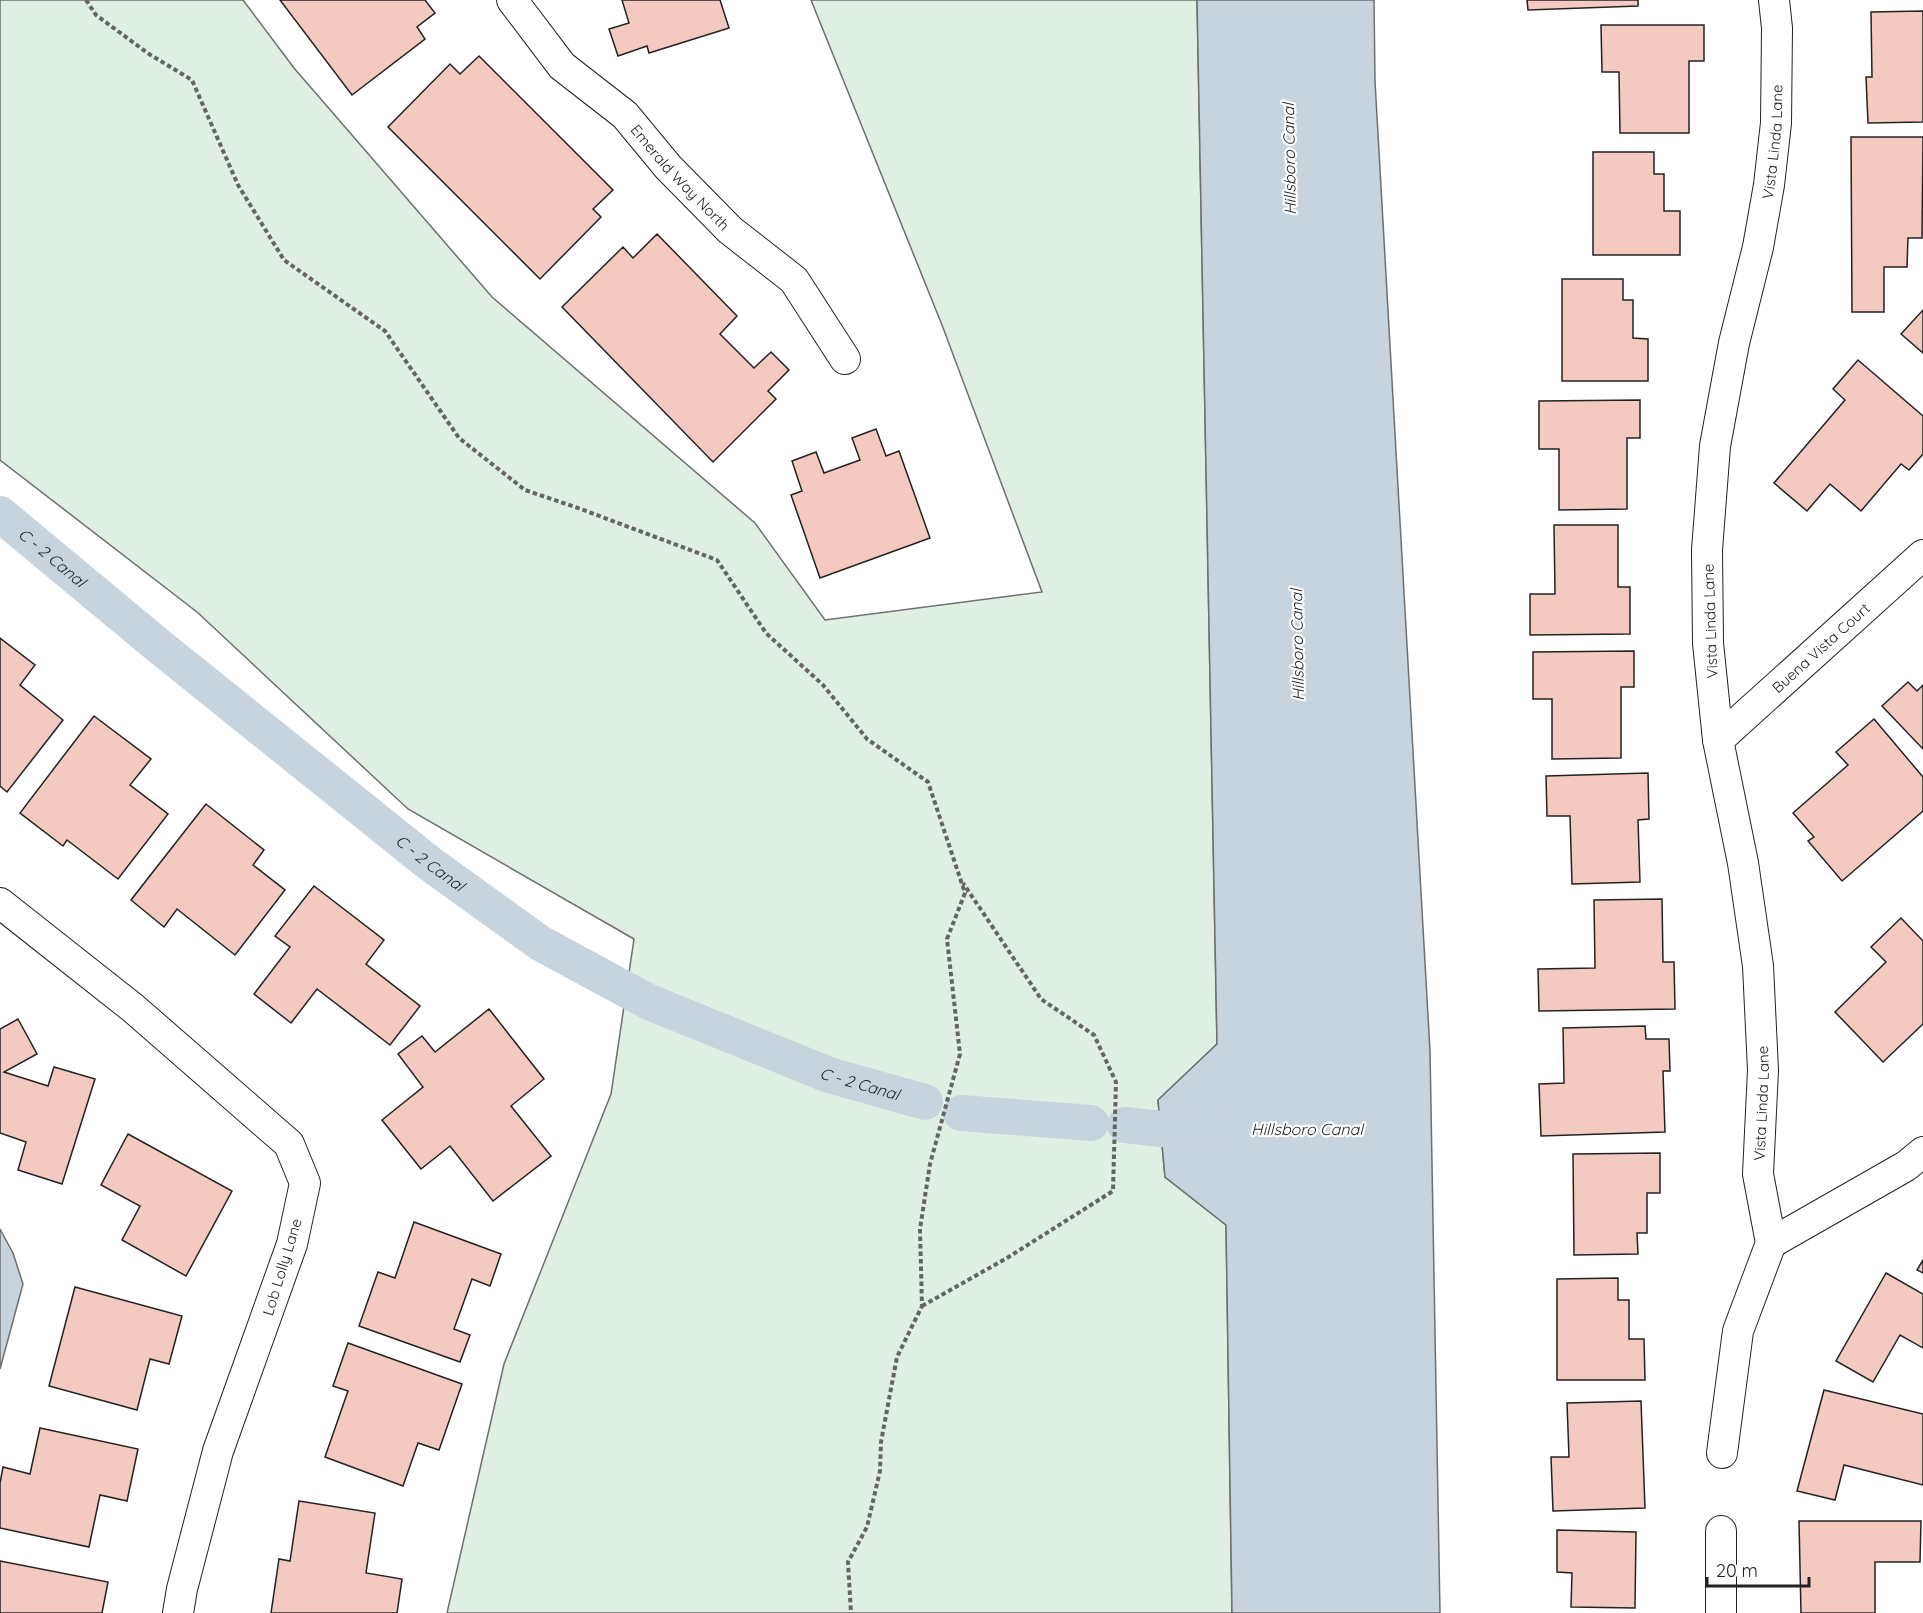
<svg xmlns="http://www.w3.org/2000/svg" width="1923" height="1613" viewBox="0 0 1923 1613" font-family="Quicksand,sans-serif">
<rect width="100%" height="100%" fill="#fff"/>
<path fill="#e0efe3" stroke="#6f6f6f" stroke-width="1.5" d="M0 0H243L294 68 492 297 755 523 825 620 1042 592 942 325 811 0H1197L1217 1044 1158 1100 1165 1177 1226 1225 1232 1613H447L504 1364 611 1094 634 939 408 809 197 612 0 460Z"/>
<g fill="#c7d3dd" stroke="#6f6f6f" stroke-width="1.5">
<path d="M1197 0H1374L1375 81 1430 1051 1440 1613H1232L1226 1225 1165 1177 1158 1100 1217 1044Z"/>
<path d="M0 1229 13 1253 23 1284 0 1369Z"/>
</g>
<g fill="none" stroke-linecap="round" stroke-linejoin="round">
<g stroke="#c7d3dd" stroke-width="36">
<path id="s1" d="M0 514 160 647 429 863 540 943 649 1002 829 1075 925 1102"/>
<path d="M961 1113 1091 1123"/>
<path d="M1125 1125 1161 1129 1209 1127"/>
</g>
</g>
<g fill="#f3c9c0" stroke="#222" stroke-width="1.5">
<path d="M280 0H425L435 13 417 27 425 39 352 95Z"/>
<path d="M622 0H720L729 28 649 53 647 46 618 56 609 29 629 23Z"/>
<path d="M1527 0H1638V6L1528 10Z"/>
<path d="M1923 11V122L1868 123 1866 77H1872L1871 12Z"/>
<path d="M1601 25H1704V61H1689V133H1620L1619 72H1602Z"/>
<path d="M479 56 613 190 593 209 601 217 540 279 388 127 450 64 460 74Z"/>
<path d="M1851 137H1923L1922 238H1908L1907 267H1884V312H1852Z"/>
<path d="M1593 152H1654V174H1664V211H1680V255H1593Z"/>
<path d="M657 234 737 316 720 334 754 368 771 352 789 370 768 391 776 399 713 462 562 307 623 247 633 258Z"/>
<path d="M1562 279H1623V300H1633V338L1648 339V381H1562Z"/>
<path d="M1923 310V353L1901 334Z"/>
<path d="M1858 360 1923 416V454L1909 470 1901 464 1861 511 1830 484 1807 511 1774 483 1845 400 1833 389Z"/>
<path d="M1640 400V438H1627V509L1559 510V449H1539V401Z"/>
<path d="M876 429 886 456 899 451 930 538 820 578 791 495 802 491 792 461 816 452 824 473 860 460 852 438Z"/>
<path d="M1554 525H1618V587H1630V634L1530 635V594H1555Z"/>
<path d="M0 638 35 665 20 685 63 720 7 792 0 786Z"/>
<path d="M1634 651V687H1621V758L1552 759V699H1533V652Z"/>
<path d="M1908 682 1917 691 1923 685V749L1882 706Z"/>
<path d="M94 716 151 759 130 785 168 814 118 879 67 840 63 846 20 813Z"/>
<path d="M1874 719 1923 777V811L1842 881 1808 841 1814 837 1793 813 1848 765 1836 752Z"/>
<path d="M1648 773 1649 819 1638 820 1640 882 1572 884 1570 816H1547L1546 776Z"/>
<path d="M206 804 264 850 253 865 285 890 235 955 177 909 164 927 131 900Z"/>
<path d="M314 886 384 940 366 964 420 1006 390 1045 317 989 291 1023 254 994 290 947 275 936Z"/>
<path d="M1662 899 1663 962H1674L1675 1009 1539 1011 1538 969 1595 968 1594 900Z"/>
<path d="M1901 918 1923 941V1024L1883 1062 1835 1012 1886 962 1871 947Z"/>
<path d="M489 1009 544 1079 511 1106 551 1156 493 1201 450 1146 421 1169 382 1120 423 1087 398 1054 422 1036 435 1052Z"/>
<path d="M18 1019 37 1054 4 1072 48 1086 54 1067 95 1079 62 1184 18 1170 26 1142 0 1133V1029Z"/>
<path d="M1645 1026 1646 1039H1669L1670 1071H1663L1665 1132 1541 1136 1539 1084 1564 1083 1563 1028Z"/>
<path d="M128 1134 232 1191 186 1276 122 1240 140 1206 101 1185Z"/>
<path d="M1660 1153V1193H1647V1233H1637L1638 1254 1574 1255 1573 1154Z"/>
<path d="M414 1222 501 1254 490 1286 472 1279 454 1329 470 1335 460 1362 359 1326 378 1272 395 1278Z"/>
<path d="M1923 1260V1273L1917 1270Z"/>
<path d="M1886 1273 1923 1294V1348L1900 1335 1873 1382 1836 1361Z"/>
<path d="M1618 1278V1300H1629V1339H1644L1645 1380H1557V1279Z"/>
<path d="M75 1287 182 1316 169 1364 150 1359 137 1410 49 1386Z"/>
<path d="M348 1343 462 1384 439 1450 418 1443 403 1486 325 1457 348 1391 333 1386Z"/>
<path d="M1824 1390 1923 1414V1485L1844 1465 1835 1500 1797 1491Z"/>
<path d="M1641 1401 1645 1508 1553 1511 1551 1457H1569L1567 1403Z"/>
<path d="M40 1428 138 1449 127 1501 100 1495 89 1547 0 1528V1483L3 1467 30 1474Z"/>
<path d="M299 1501 375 1513 366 1573 402 1579 397 1613H271L279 1559 290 1561Z"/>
<path d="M1799 1521H1921L1920 1562H1875V1613H1801Z"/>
<path d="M1557 1530 1636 1532 1635 1608 1571 1607 1572 1573 1557 1572Z"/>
<path d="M0 1561 108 1582 102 1613H0Z"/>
</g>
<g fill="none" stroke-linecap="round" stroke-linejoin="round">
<defs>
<g id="minor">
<path id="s2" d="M512 0 562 66 625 115 668 167 730 230 794 280 845 359"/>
<path id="s3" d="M1718 740 1923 555"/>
<path d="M0 903 133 1008 289 1144 305 1183 292 1244 218 1451 182 1589 178 1613"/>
<path d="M1771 1243 1906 1166 1923 1152"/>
<path id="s4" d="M1722 1453 1738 1331 1771 1243 1758 1174 1763 1070 1758 966 1743 863 1718 740 1708 643 1707 550 1715 446 1734 343 1758 247 1769 185 1776 123 1777 28 1774 0"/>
<path d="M1721 1531V1613"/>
</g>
</defs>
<use href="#minor" stroke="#222" stroke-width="32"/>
<g stroke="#646464" stroke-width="4" stroke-dasharray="4.5 3" stroke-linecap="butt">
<path d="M86 0 96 15 149 54 192 80 238 185 284 260 385 331 459 438 525 490 578 508 717 560 766 633 823 685 867 739 928 782 965 893 947 939 960 1054 930 1164 920 1229 922 1306 897 1357 881 1442 880 1471 867 1527 848 1562 851 1613"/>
<path d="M922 1306 1007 1258 1113 1191 1116 1082 1094 1035 1041 999 963 883"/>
</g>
<use href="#minor" stroke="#fff" stroke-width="30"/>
</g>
<g text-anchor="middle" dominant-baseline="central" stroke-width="4.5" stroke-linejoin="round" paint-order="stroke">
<g font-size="15" fill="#222" stroke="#fff">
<text stroke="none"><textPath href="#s4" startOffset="1330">Vista Linda Lane</textPath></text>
<text stroke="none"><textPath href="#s2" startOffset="246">Emerald Way North</textPath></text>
<text transform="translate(1710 621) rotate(-92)">Vista Linda Lane</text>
<text stroke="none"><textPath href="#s3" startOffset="138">Buena Vista Court</textPath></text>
<text stroke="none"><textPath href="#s4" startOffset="358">Vista Linda Lane</textPath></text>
<text transform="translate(282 1267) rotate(-73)">Lob Lolly Lane</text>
</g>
<g font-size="16" font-style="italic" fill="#222" stroke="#fff">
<text transform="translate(1289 159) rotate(-91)">Hillsboro Canal</text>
<text stroke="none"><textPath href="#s1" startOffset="68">C - 2 Canal</textPath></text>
<text transform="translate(1297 645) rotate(-91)">Hillsboro Canal</text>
<text stroke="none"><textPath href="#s1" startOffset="554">C - 2 Canal</textPath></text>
<text stroke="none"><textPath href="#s1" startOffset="1040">C - 2 Canal</textPath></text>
<text x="1307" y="1129">Hillsboro Canal</text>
</g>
</g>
<path d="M1707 1577v9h102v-9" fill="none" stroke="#222222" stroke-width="3"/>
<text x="1716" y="1577" font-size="18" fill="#222222" stroke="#ffffff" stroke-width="4.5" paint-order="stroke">20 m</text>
</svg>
